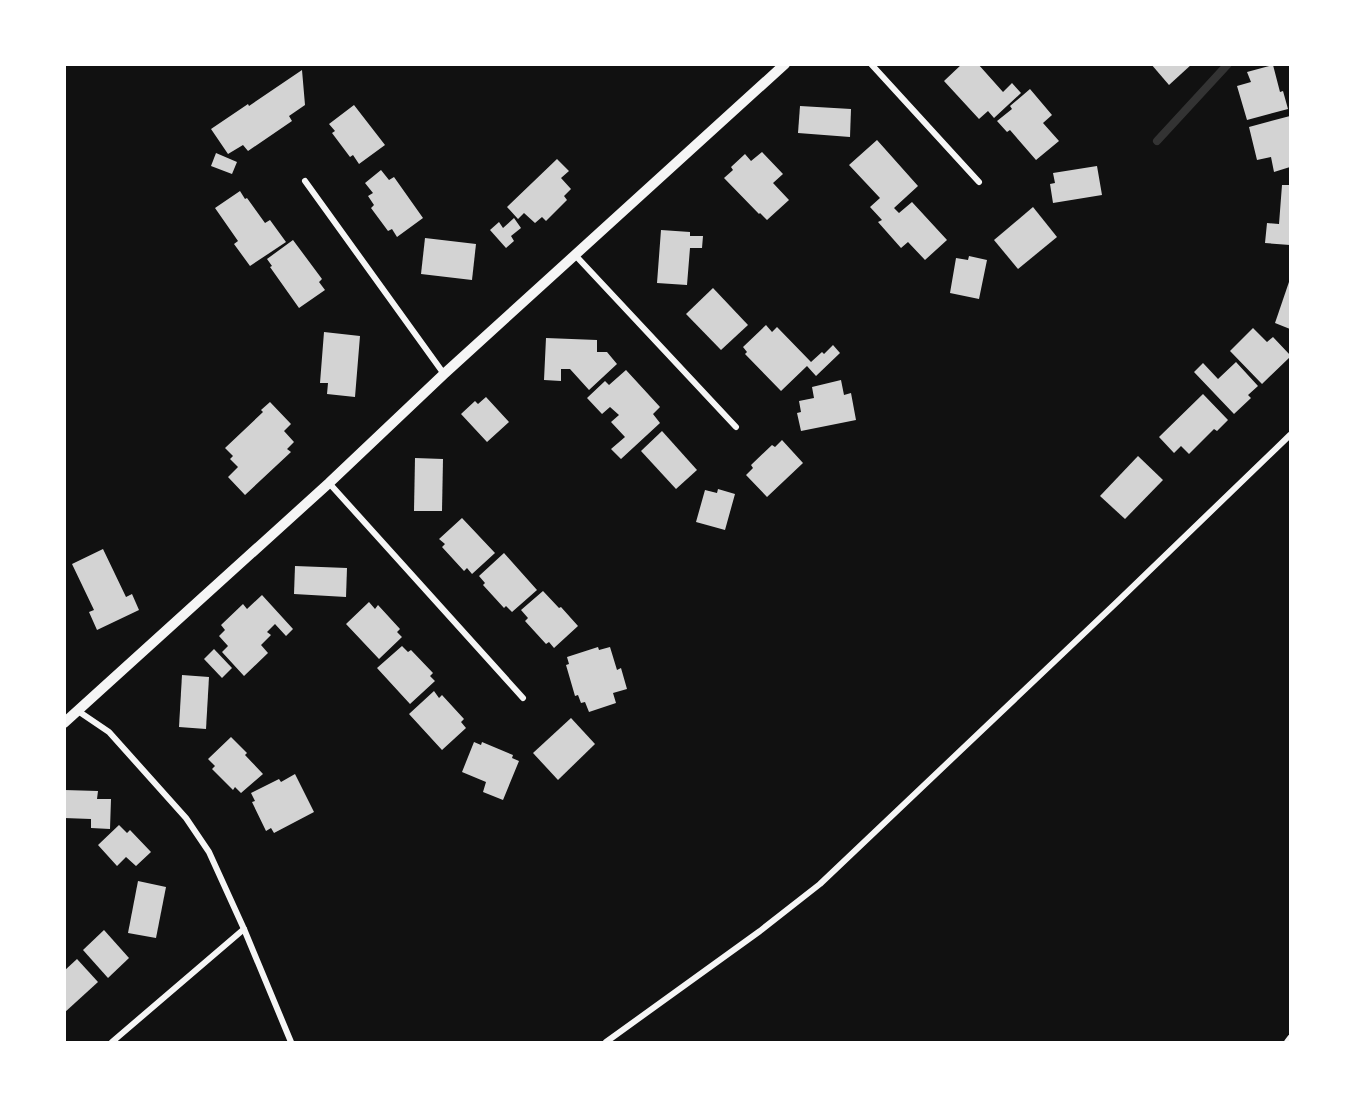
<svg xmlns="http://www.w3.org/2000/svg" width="1355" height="1107" viewBox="0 0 1355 1107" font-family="Quicksand,sans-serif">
<rect width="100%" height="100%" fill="#111"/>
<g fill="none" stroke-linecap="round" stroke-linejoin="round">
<path stroke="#333" stroke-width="8" d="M1157 141 1228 64"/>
</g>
<g fill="#d3d3d3">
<path d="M962 64H978L1003 92 1012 83 1021 93 994 118 988 111 979 119 944 81Z"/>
<path d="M1151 64H1192L1169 85Z"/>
<path d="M1273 65 1280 92 1283 91 1288 109 1247 120 1237 86 1251 82 1247 72Z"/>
<path d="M302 70 305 105 289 116 292 121 248 151 243 145 228 154 211 129 248 104 249 106Z"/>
<path d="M1030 89 1052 115 1043 123 1059 141 1036 160 1010 130 1007 132 997 121 1012 109 1010 106Z"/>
<path d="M354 105 385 145 359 164 353 155 350 157 332 133 335 131 329 124Z"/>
<path d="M800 106 851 109 850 137 798 133Z"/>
<path d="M1290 116V167L1274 172 1271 157 1257 160 1249 127Z"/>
<path d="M877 140 918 186 894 208 899 213 912 202 947 240 925 260 908 242 901 248 878 222 882 220 870 207 880 198 849 165Z"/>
<path d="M762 152 783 174 773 183 789 200 767 220 760 213 759 214 724 178 733 170 731 167 745 154 751 161Z"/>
<path d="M216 153 237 162 232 174 211 166Z"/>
<path d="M557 159 569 171 561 178 571 189 564 196 567 200 546 221 542 217 535 223 524 213 518 219 507 207Z"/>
<path d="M1097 166 1102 195 1053 203 1050 184 1055 183 1053 173Z"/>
<path d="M381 170 389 180 394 177 423 218 397 237 392 229 388 231 371 208 374 205 368 196 373 193 365 183Z"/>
<path d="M1282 185H1290V245L1265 243 1267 223 1279 224Z"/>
<path d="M240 191 245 199 247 198 265 223 270 220 286 242 250 266 234 244 238 241 215 208Z"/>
<path d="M1033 207 1057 237 1018 269 994 240Z"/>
<path d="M514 218 521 228 511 236 514 241 506 248 490 230 499 222 503 228Z"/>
<path d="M661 230 690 232V236H703L702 248H690L687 285 657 283Z"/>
<path d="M425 238 476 244 472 280 421 274Z"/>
<path d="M293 240 322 279 319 282 325 290 299 308 270 267 272 266 267 259Z"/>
<path d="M969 256 987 260 979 299 950 293 956 258 968 260Z"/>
<path d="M1290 279V329L1275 323Z"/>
<path d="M713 288 748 325 721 350 686 314Z"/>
<path d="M766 325 772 332 777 327 811 362 822 352 824 354 833 345 840 353 816 376 807 366 781 391 745 354 747 352 743 347Z"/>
<path d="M1253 328 1267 342 1273 337 1290 355V357L1262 384 1230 351Z"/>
<path d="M324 332 360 336 355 397 327 394 328 383H320Z"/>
<path d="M546 338 597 340V352H607L617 364 589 390 570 369H561V381L544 380Z"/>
<path d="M1236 362 1258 386 1248 395 1251 398 1234 414 1194 372 1203 363 1218 379Z"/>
<path d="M626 370 660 407 653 414 660 423 621 459 611 449 625 437 611 422 619 415 610 407 602 414 587 398 605 381 609 385Z"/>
<path d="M841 380 844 395 851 393 856 420 801 431 797 413 801 412 799 401 814 398 812 387Z"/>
<path d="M1203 394 1228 420 1217 431 1214 429 1189 454 1181 446 1174 453 1159 437Z"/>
<path d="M486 397 509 422 487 442 461 414 475 401 478 404Z"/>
<path d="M270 402 291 424 284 431 294 442 287 449 291 452 245 495 228 477 238 467 230 459 233 456 225 448 263 412 261 410Z"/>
<path d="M662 431 697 470 676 489 641 451Z"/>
<path d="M782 440 803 463 767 497 746 475 753 468 751 465 772 445 775 447Z"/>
<path d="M1138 456 1163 480 1125 519 1100 496Z"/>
<path d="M415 458 443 459 442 511H414Z"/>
<path d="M718 489 735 494 725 530 696 522 705 490 717 493Z"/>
<path d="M462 518 495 553 472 574 467 568 464 571 442 547 445 544 439 539Z"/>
<path d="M103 549 126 597 132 594 139 610 97 630 89 612 94 610 72 564Z"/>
<path d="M504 553 537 590 512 612 506 606 504 608 483 585 485 583 479 576Z"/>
<path d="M295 566 347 568 346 597 294 594Z"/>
<path d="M543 591 559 608 561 607 578 626 554 648 549 642 546 644 525 621 528 618 521 610Z"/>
<path d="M262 595 293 629 286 636 275 624 267 632 271 635 261 645 268 653 244 676 222 652 228 646 219 636 225 630 221 625 243 604 247 609Z"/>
<path d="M369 602 375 609 378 605 400 629 397 632 402 637 379 659 346 624Z"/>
<path d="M402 646 408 652 411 650 433 673 430 676 435 681 410 704 377 668Z"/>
<path d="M598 647 599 650 610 647 617 670 621 668 627 689 613 693 616 703 589 712 585 702 581 703 578 695 575 696 566 665 569 664 567 657Z"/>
<path d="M214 649 232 668 222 678 204 659Z"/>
<path d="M182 675 209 677 206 729 179 727Z"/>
<path d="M434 691 439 698 442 695 464 719 461 722 466 728 442 750 409 714Z"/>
<path d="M571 718 595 744 558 780 533 753Z"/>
<path d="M231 737 247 753 245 755 263 774 241 793 235 787 233 790 212 769 215 766 208 759Z"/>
<path d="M474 742 481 745 482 742 513 755 512 758 519 761 503 800 483 792 486 782 462 772Z"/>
<path d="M295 774 314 812 274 833 271 828 266 831 252 802 255 801 251 793 279 779 281 782Z"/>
<path d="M64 790 98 791 97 799H111L110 829 91 828V819L64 818Z"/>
<path d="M119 825 127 833 130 830 151 852 136 866 126 857 117 866 98 845Z"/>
<path d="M138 881 166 887 156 938 128 933Z"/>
<path d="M104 930 129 958 108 978 83 950Z"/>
<path d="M77 959 98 982 64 1013V971Z"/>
</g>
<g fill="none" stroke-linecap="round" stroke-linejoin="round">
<g stroke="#f5f5f5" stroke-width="6">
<path d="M871 64 979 182"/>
<path d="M305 181 444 374"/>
<path d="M576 256 736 427"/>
<path d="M329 483 523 698"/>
<path d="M78 711 109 732 186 818 209 852 244 929 291 1042"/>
<path d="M112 1042 244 929"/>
<path d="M606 1042 760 931 820 884 1117 602 1290 435"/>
<path d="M1287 1042 1290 1038"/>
</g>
<path stroke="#f5f5f5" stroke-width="10" d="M64 723 329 483 444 374 785 64"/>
</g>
<rect width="1355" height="1107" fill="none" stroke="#ffffff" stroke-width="132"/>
</svg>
